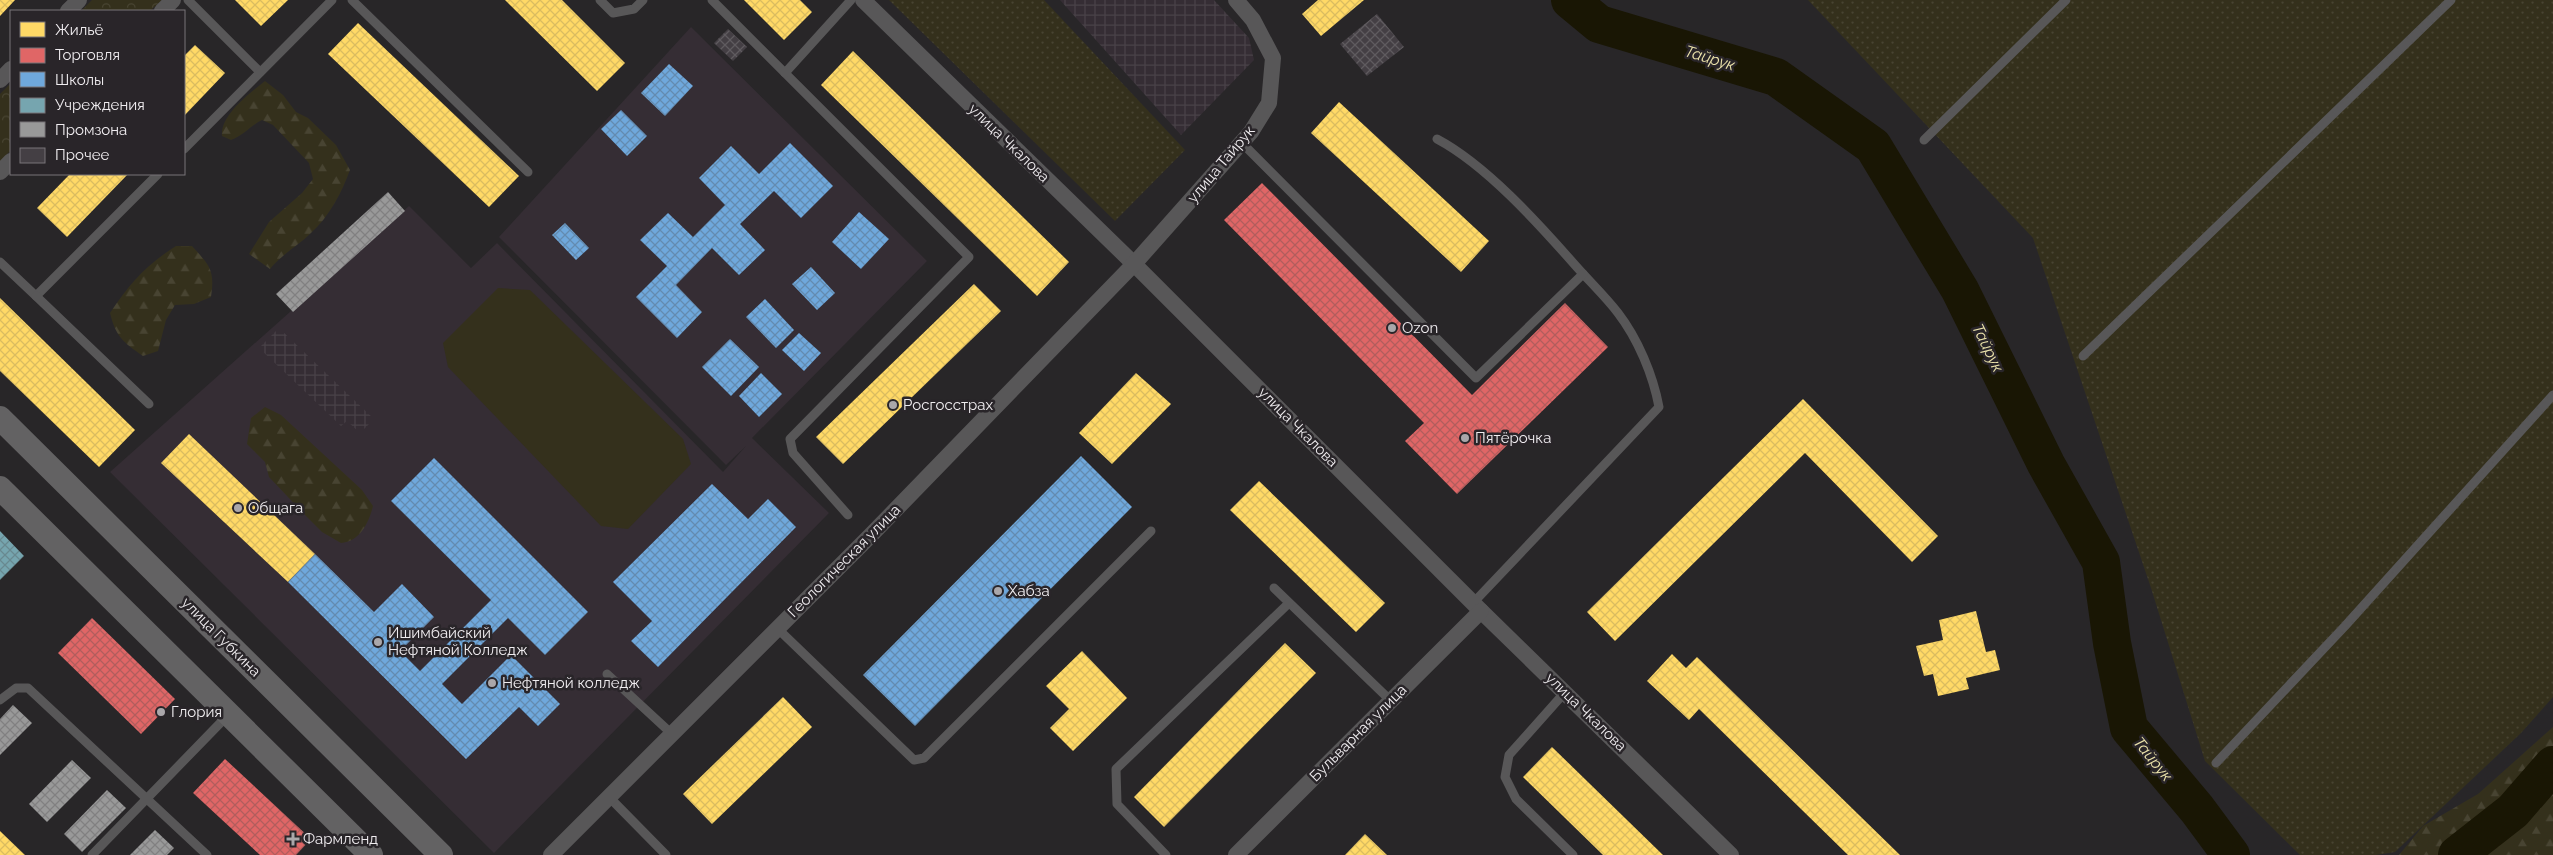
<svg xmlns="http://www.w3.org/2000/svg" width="2553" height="855" viewBox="0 0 2553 855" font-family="Raleway,sans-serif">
<defs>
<pattern id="industrial-grid" width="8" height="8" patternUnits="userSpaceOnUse" patternTransform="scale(1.25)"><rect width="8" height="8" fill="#352d34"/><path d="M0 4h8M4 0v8" fill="none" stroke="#494248"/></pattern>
<pattern id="grass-dots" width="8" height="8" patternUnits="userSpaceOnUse" patternTransform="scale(1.25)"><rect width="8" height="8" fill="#34301c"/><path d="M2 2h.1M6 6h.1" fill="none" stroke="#484432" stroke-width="1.8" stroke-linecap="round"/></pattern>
<pattern id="forest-firs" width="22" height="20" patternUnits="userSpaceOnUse" patternTransform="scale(1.25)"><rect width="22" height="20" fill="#34301c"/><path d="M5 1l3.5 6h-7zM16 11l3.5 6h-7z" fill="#484432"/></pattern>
<pattern id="park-crowns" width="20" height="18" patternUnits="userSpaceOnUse" patternTransform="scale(1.25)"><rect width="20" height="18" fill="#34301c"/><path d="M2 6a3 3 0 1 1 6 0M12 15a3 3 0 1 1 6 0" fill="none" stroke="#484432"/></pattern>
<pattern id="homes-cross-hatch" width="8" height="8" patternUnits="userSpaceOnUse" patternTransform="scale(1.25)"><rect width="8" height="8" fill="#ffd966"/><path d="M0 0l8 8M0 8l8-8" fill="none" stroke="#dabc60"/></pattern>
<pattern id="shops-cross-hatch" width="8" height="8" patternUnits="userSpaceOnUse" patternTransform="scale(1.25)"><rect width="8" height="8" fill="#e06666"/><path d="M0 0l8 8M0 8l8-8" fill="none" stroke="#b25d5d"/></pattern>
<pattern id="schools-cross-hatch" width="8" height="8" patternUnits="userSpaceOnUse" patternTransform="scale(1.25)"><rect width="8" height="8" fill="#6fa8dc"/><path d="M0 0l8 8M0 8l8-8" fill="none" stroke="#638bb0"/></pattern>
<pattern id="public-cross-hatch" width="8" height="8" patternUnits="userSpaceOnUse" patternTransform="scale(1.25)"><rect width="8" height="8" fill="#76a5af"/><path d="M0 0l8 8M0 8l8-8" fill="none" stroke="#688990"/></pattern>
<pattern id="industry-cross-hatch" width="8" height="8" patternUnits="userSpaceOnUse" patternTransform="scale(1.25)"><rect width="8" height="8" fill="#999"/><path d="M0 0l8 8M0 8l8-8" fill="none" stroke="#818081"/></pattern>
<pattern id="building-cross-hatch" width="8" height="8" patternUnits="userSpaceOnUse" patternTransform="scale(1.25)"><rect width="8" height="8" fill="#443f44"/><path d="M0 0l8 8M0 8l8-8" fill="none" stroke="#5f5b5f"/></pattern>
</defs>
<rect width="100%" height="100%" fill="#282628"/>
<path fill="#352d34" d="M691 27 927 261 752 438 829 513 494 853 110 472 409 206 471 268 497 243 723 472 746 446 726 465 499 237Z"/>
<g fill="url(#industrial-grid)">
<path d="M1060 0H1214L1249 38 1254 60 1181 135Z"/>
<path d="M279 328 374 419 360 433 347 421 341 426 259 348Z"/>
</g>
<g fill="url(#grass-dots)">
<path d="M889 0H1044L1185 150 1115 221Z"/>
<path d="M1808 0H2553V697L2521 733 2395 852 2376 855H2300L2205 761 2151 588 2033 238Z"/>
</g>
<g fill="url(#forest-firs)">
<path d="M265 81 283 95 296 112 308 118 336 145 350 170C342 192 329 217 311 233 298 246 282 254 270 269L249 254 269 222 302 193 313 179 309 163 273 125 262 120C250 126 243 136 231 140L222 136C220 115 249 94 265 81Z"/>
<path d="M176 246H192C210 266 215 270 211 297L194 304 175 305 166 320 158 351 143 356C123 342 116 337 110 313 130 283 146 265 176 246Z"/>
<path d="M265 407 281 415 362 490 373 506C369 522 360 542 341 543L322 532 306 516 269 477 265 462 247 444 251 418Z"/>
<path d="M2553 727V855H2399L2423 826 2478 794Z"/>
</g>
<g fill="url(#park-crowns)">
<path d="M92 0H162L150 11H81Z"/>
<path d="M11 83V150L0 162V94Z"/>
</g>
<path fill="#34301c" d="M498 288 530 290 683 439 691 464 628 529 601 526 448 367 443 343Z"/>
<g fill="url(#homes-cross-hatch)">
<path d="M0 0H15L0 16Z"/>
<path d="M235 0H288L261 26Z"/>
<path d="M505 0H562L625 63 597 91Z"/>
<path d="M744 0H800L812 12 784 40Z"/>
<path d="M1318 0H1364L1321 36 1302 14Z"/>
<path d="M358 23 519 176 489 207 328 54Z"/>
<path d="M195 45 225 73 184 116V56Z"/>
<path d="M853 51 1069 262 1037 296 821 85Z"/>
<path d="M1339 102 1489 241 1461 272 1311 133Z"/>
<path d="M70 174H128L67 237 37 208Z"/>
<path d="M974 284 1001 311 843 464 816 437Z"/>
<path d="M0 298 135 430 99 467 0 371Z"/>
<path d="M1136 373 1171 404 1112 464 1079 433Z"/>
<path d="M1803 399 1938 536 1912 562 1805 453 1615 641 1587 612Z"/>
<path d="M189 434 315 554 288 582 161 463Z"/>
<path d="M1259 481 1385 603 1356 632 1230 510Z"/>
<path d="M1976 611 1986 652 1995 650 2000 670 1966 678 1969 689 1938 696 1933 674 1924 676 1916 646 1943 640 1939 620Z"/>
<path d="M1285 643 1316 673 1164 827 1134 797Z"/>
<path d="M1082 651 1127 698 1073 751 1050 728 1069 709 1046 686Z"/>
<path d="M1672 654 1686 668 1697 657 1900 855H1848L1699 709 1689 720 1647 681Z"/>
<path d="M783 697 812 727 712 824 683 794Z"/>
<path d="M1552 747 1663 855H1603L1523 777Z"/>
<path d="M0 831 25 855H0Z"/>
<path d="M1365 834 1387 855H1345Z"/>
</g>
<g fill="url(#shops-cross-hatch)">
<path d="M1262 183 1472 395 1565 303 1608 347 1457 494 1405 441 1424 423 1224 220Z"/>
<path d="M92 618 175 699 141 734 58 653Z"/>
<path d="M225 759 311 839 296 855H260L193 793Z"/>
</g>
<g fill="url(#schools-cross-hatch)">
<path d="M669 64 693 86 665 116 641 93Z"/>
<path d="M621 110 647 136 627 156 601 129Z"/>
<path d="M790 143 833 186 801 218 774 191 740 224 765 250 739 275 712 248 676 285 702 312 677 338 636 297 667 266 640 240 668 213 693 237 725 205 699 178 731 146 759 174Z"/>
<path d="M859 212 889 239 861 269 832 242Z"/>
<path d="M565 223 589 248 576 260 552 235Z"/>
<path d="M811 267 835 293 817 310 792 284Z"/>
<path d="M765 299 794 330 776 348 746 317Z"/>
<path d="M799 333 821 353 804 371 782 350Z"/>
<path d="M730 339 759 367 731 396 702 367Z"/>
<path d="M761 373 782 394 759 417 739 396Z"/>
<path d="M1081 456 1132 507 915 726 863 675Z"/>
<path d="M434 458 588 612 545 655 508 618 442 684 462 704 511 655 560 704 538 726 519 707 466 759 288 582 315 554 374 612 402 584 434 617 400 651 420 671 491 600 391 501Z"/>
<path d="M712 484 748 519 768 499 796 527 658 667 631 641 652 621 613 582Z"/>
</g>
<path fill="url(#public-cross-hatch)" d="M0 531 24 556 0 580Z"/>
<g fill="url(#industry-cross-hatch)">
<path d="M388 192 405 211 293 312 276 294Z"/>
<path d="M13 705 32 723 0 755V719Z"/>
<path d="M72 760 91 778 47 822 29 804Z"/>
<path d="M107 790 126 808 82 852 64 834Z"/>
<path d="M155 830 174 848 167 855H130Z"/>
</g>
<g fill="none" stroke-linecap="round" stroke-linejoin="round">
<g stroke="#191604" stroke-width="38">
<path d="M1570 0 1599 24 1776 77 1873 146 1960 290 2046 464 2101 562 2112 643 2129 728 2197 809 2231 855"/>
<path d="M2457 855 2513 811 2553 765"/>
</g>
</g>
<g fill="url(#building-cross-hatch)">
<path d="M1377 14 1404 47 1367 76 1340 44Z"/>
<path d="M728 29 747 47 733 61 714 43Z"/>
</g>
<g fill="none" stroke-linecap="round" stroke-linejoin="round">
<g stroke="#585758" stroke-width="9">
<path d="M188 0 260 72"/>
<path d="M352 0 528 172"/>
<path d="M600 0 613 13 634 9 643 0"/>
<path d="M712 0 969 257 790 439 793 453 848 515"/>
<path d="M785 73 851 0"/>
<path d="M1437 139C1486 165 1538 223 1575 265 1589 281 1605 296 1618 313 1638 339 1653 375 1659 407L1474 602"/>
<path d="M1924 140 2066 0"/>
<path d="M1242 143 1476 378 1583 274"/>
<path d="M184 149 332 0"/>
<path d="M0 262 36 296 158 174"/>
<path d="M36 296 149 404"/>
<path d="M2083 356 2451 0"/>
<path d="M1274 588 1390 700"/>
<path d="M778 629 914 760 924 758 1151 531"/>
<path d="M607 674 672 734"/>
<path d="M1566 691 1509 755 1505 777 1516 799 1573 855"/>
<path d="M0 700 16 688H28L207 855"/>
<path d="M2216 763 2345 626 2553 395"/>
<path d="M609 797 666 855"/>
<path d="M92 855 228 715"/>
<path d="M1166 855 1117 804 1116 769 1289 603"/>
</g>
<g stroke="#585758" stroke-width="16">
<path d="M863 0 1134 264 1481 611 1731 855"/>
<path d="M68 11 79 0"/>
<path d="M162 11 173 0"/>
<path d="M0 80 11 69"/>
<path d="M0 172 11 161"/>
<path d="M551 855 870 536 1134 264 1251 132 1269 103 1273 58 1253 20 1236 0"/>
<path d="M1236 855 1481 611"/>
</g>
<g stroke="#636263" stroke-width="24">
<path d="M0 418 441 855"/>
<path d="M0 488 371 855"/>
</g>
</g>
<g fill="#aaa7aa" stroke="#292529" stroke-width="2">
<circle cx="1392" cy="328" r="5"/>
<circle cx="893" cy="405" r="5"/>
<circle cx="1465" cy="438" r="5"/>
<circle cx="238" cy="508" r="5"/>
<circle cx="998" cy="591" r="5"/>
<circle cx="378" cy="642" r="5"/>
<circle cx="492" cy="683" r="5"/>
<circle cx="161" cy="712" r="5"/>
<path d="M290.5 831.5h5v5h5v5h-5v5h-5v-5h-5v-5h5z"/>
</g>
<g text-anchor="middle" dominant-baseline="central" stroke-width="5" stroke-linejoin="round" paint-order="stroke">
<g font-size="15" fill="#f0edf0" stroke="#292529">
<text transform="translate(1009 143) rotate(44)">улица Чкалова</text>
<text transform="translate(1221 164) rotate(-50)">улица Тайрук</text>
<text transform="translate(1298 427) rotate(45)">улица Чкалова</text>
<text transform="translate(844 561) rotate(-45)">Геологическая улица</text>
<text transform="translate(221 637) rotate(45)">улица Губкина</text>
<text transform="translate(1586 712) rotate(44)">улица Чкалова</text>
<text transform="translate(1358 733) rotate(-45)">Бульварная улица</text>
</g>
<g font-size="15" fill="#f0edf0" stroke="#292529" text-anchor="start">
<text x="1402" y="328">Ozon</text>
<text x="903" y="405">Росгосстрах</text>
<text x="1475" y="438">Пятёрочка</text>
<text x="248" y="508">Общага</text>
<text x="1008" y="591">Хабза</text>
<text x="388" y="633">Ишимбайский<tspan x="388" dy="17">Нефтяной Колледж</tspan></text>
<text x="502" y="683">Нефтяной колледж</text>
<text x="171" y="712">Глория</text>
<text x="303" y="839">Фармленд</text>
</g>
<g font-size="16" font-style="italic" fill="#ede4ac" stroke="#292529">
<text transform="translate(1710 58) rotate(17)">Тайрук</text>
<text transform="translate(1988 348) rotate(64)">Тайрук</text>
<text transform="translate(2153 759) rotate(51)">Тайрук</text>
</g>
</g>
<rect x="10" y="10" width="175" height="165" fill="#292529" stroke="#797579"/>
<rect x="20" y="22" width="25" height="15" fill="#ffd966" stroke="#797579"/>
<text x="55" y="35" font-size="15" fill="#f0edf0">Жильё</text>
<rect x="20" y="48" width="25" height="15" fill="#e06666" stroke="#797579"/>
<text x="55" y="60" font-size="15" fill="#f0edf0">Торговля</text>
<rect x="20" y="72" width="25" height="15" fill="#6fa8dc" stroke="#797579"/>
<text x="55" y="85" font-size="15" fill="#f0edf0">Школы</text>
<rect x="20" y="98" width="25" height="15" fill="#76a5af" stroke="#797579"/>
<text x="55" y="110" font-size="15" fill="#f0edf0">Учреждения</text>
<rect x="20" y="122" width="25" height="15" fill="#999999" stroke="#797579"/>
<text x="55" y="135" font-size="15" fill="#f0edf0">Промзона</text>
<rect x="20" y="148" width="25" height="15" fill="#443f44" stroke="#797579"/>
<text x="55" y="160" font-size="15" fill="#f0edf0">Прочее</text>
</svg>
